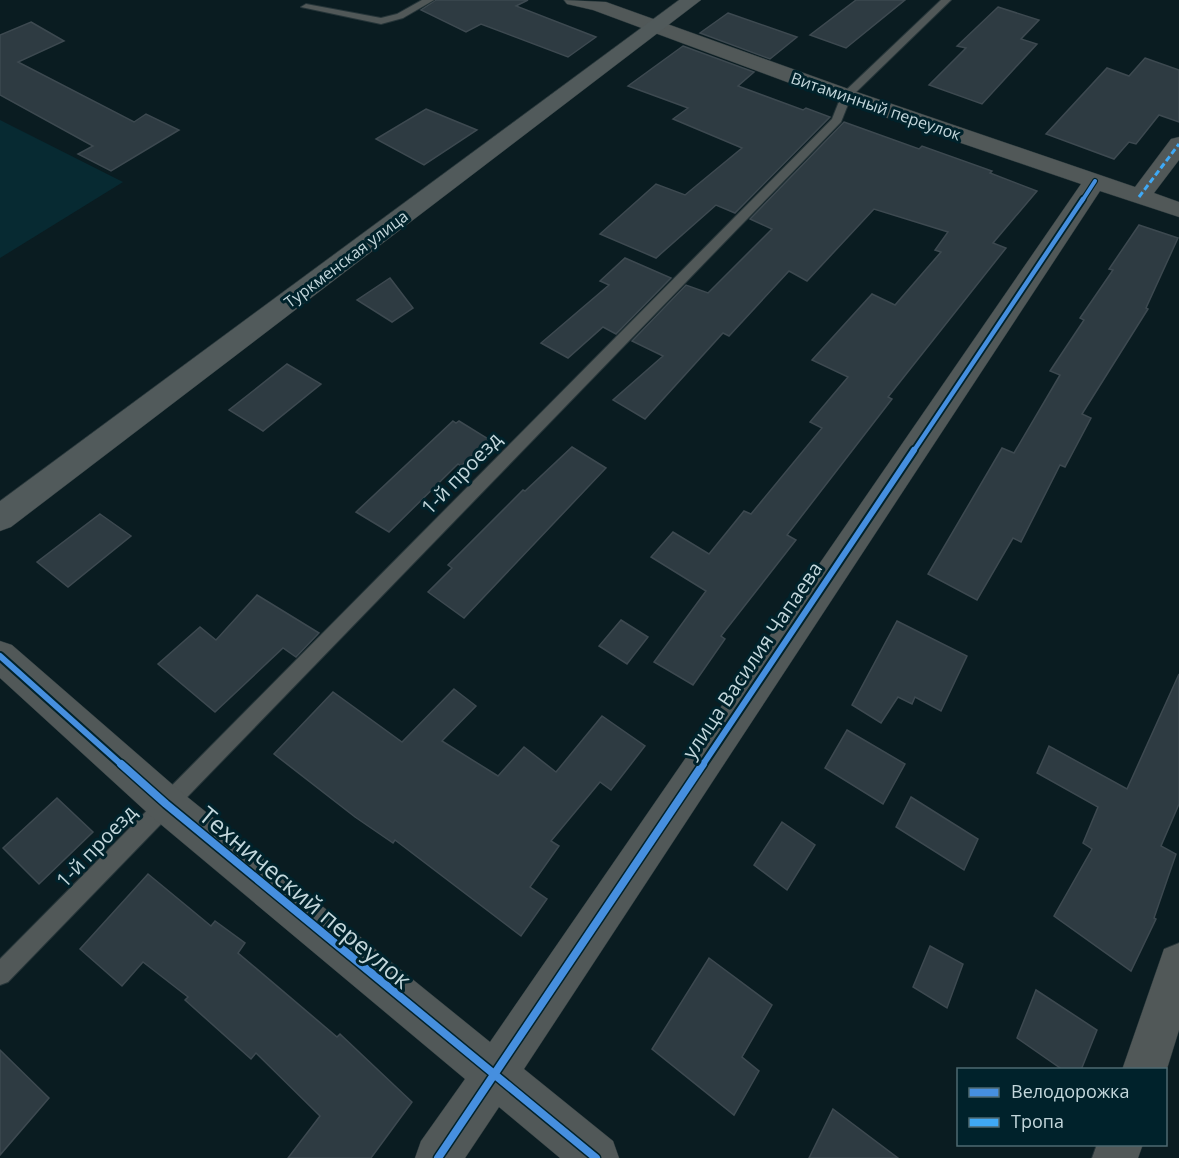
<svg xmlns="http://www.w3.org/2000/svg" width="1179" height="1158" viewBox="0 0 1179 1158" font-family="'Open Sans',sans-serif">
<rect width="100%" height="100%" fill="#0a1c21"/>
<path fill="#072a32" d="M0 120 123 182 0 258Z"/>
<g fill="#2e3b42" stroke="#3d4950" stroke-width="1.5">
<path d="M436 0H528L516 6 596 37 568 57 481 24 466 32 421 10Z"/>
<path d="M856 0H905L846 48 810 35Z"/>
<path d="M998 7 1039 20 1021 39 1037 44 982 104 929 85 966 48 957 46Z"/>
<path d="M728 13 797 37 770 59 700 33Z"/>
<path d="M31 22 64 41 18 62 134 122 146 114 179 130 111 171 78 154 93 146 0 95V35Z"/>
<path d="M683 46 754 72 738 86 803 110 806 108 830 117 735 213 716 205 656 258 600 234 656 184 685 195 742 148 673 119 688 108 628 86Z"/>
<path d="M1145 58 1179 70V122L1159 115 1136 144 1129 142 1114 159 1046 134 1107 68 1129 76Z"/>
<path d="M426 109 477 130 424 165 376 139Z"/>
<path d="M844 122 919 149 922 146 992 171 990 173 1037 191 993 243 1006 248 888 397 892 399 787 535 796 540 721 636 725 639 693 685 654 662 706 591 651 557 673 532 709 554 744 511 751 514 822 428 810 422 848 377 812 360 872 294 895 305 941 252 935 250 948 232 874 209 807 281 789 271 729 336 723 333 645 419 613 400 663 356 632 341 686 285 708 293 772 229 750 219Z"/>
<path d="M1139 225 1178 238 1146 308 1148 309 1082 414 1091 418 1065 467 1060 465 1021 542 1013 538 977 600 928 574 1002 448 1014 453 1060 375 1050 371 1084 320 1080 318 1113 270 1109 269Z"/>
<path d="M625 258 671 278 616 334 603 327 568 358 541 343 609 285 600 281Z"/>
<path d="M390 278 413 308 392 322 357 300Z"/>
<path d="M287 364 321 384 263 431 229 410Z"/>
<path d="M453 421 456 423 459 421 490 440 461 466 458 464 389 532 356 512Z"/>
<path d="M572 447 606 468 464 618 428 592 452 568 448 565 523 490 525 491Z"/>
<path d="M100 514 131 536 68 587 37 562Z"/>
<path d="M257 595 319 633 296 657 283 648 215 712 158 664 200 627 216 640Z"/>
<path d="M621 620 648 637 627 664 599 646Z"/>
<path d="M897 621 967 656 941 711 915 697 912 704 898 697 881 723 852 705Z"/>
<path d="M1179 674V804L1161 846 1176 854 1154 918 1156 919 1131 971 1054 916 1092 849 1083 843 1098 807 1037 773 1049 746 1127 789Z"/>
<path d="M454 689 476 706 442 741 498 776 524 747 556 772 602 716 645 746 611 790 600 782 551 841 559 846 530 887 547 899 521 936 395 840 393 843 355 817 274 754 333 692 402 742Z"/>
<path d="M847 730 905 764 883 804 825 768Z"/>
<path d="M911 797 978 839 964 870 896 827Z"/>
<path d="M57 798 93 832 39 884 3 848Z"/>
<path d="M782 822 815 845 787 890 754 865Z"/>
<path d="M148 874 211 926 215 921 245 943 238 953 337 1037 340 1034 412 1102 371 1158H288L320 1116 256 1053 251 1059 185 1000 188 997 143 962 122 986 80 949Z"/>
<path d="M930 946 963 964 947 1008 913 987Z"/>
<path d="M709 958 772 1005 742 1057 759 1071 734 1115 652 1049Z"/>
<path d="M1036 990 1097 1030 1081 1070H1063L1017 1038Z"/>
<path d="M0 1050 49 1098 0 1155Z"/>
<path d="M833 1109 898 1158H809Z"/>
</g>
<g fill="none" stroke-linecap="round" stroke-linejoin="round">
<defs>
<g id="lane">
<path d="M422 0H434L403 18 381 24 301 7 306 4 381 18 397 14Z"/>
<path d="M941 0H951L851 97 841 122 8 982 0 985V959L832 119 842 94Z"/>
</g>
<g id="street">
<path d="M564 0 606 2 854 91 1135 187 1171 139 1179 137V160L1154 193 1179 202V217L1100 191 524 1069 613 1141 619 1158H560L499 1107 465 1158H415L421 1141 465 1079 152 817 0 678V641L12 645 180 791 490 1042 1081 184 838 101 593 10 567 4Z"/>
<path d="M1179 943V1030L1166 1072V1070H1122L1164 949Z"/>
<path d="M1097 1144H1143L1138 1158H1092Z"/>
</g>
<path id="secondary" d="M679 0H701L11 527 0 531V501Z"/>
</defs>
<use href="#lane" stroke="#263539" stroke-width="2"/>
<use href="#street" stroke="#263539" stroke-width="1"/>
<use href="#secondary" stroke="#263539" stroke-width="1"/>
<use href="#lane" fill="#515858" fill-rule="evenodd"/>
<use href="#street" fill="#515858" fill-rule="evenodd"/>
<use href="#secondary" fill="#515a5b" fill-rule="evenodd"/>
<path stroke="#3fa9f5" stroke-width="3" stroke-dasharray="6 3" stroke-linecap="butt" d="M1139 197 1179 144"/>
<defs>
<path id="cycleway-far3" d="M1082 201 1095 181"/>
<path id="cycleway-far2" d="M913 452 1083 199"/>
<g id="cycleway-far1">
<path d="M0 656 123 766"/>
<path d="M702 766 914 450"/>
</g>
<g id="cycleway">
<path d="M121 764 166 804 596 1158"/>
<path d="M438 1158 703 764"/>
</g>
</defs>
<use href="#cycleway-far3" stroke="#00222b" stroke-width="6"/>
<use href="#cycleway-far2" stroke="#00222b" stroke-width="8"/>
<use href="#cycleway-far1" stroke="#00222b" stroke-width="10"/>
<use href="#cycleway" stroke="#00222b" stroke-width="11"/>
<use href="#cycleway-far3" stroke="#468fdf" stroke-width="4"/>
<use href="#cycleway-far2" stroke="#468fdf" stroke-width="4.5"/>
<use href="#cycleway-far1" stroke="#468fdf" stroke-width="6"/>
<use href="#cycleway" stroke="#468fdf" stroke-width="8"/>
</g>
<g text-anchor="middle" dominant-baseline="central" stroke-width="6" stroke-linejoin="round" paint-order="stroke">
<g font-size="16" fill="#c3d7dc" stroke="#00222b">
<text transform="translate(876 106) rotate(19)">Витаминный переулок</text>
<text transform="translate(346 259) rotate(-37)">Туркменская улица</text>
</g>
<g font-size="20" fill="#c3d7dc" stroke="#00222b">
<text transform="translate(461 473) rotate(-46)">1-й проезд</text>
<text transform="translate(752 660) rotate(-56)">улица Василия Чапаева</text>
<text transform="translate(96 846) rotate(-46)">1-й проезд</text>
</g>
<g font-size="24" fill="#c3d7dc" stroke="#00222b">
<text transform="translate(306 897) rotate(40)">Технический переулок</text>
</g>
</g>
<rect x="957" y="1068" width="210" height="78" fill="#00222b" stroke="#4e6a72" stroke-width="1.5"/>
<rect x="969" y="1088" width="30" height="9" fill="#468fdf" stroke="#4e6a72" stroke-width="1.5"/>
<text x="1011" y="1098" font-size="18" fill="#c3d7dc">Велодорожка</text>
<rect x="969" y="1118" width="30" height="9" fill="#3fa9f5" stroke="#4e6a72" stroke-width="1.5"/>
<text x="1011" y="1128" font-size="18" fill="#c3d7dc">Тропа</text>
</svg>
